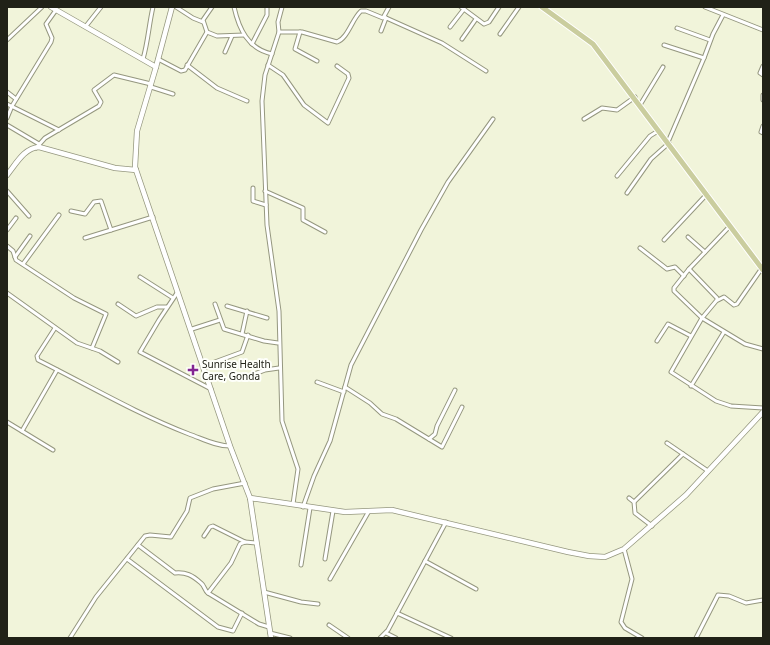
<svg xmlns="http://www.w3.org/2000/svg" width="770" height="645" viewBox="0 0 770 645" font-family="'Noto Sans',sans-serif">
<rect width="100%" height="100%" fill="#f1f4da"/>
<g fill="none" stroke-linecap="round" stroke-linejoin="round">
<defs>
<g id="street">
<path d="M176 7 193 18 203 22"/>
<path d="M234 7C239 29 248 49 272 54"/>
<path d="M461 7 484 24 489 22 499 7"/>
<path d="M705 7 763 30"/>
<path d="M384 17 442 43 486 71"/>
<path d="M86 26 101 7"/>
<path d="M450 27 464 9"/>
<path d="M677 28 710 40"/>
<path d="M381 31 386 18"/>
<path d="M207 32 217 36 244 35"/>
<path d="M279 32 278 22 282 7"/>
<path d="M300 32 295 49 317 61"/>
<path d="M500 34 519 7"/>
<path d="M462 39 476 19"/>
<path d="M7 40 42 7"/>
<path d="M252 44 267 15V7"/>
<path d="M664 45 704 58"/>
<path d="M225 52 232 36"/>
<path d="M143 59C148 42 149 24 153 7"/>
<path d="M158 59 181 71 185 70 207 32 203 20 212 7"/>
<path d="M187 65 217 88 247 101"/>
<path d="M268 65 283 75 304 105 328 123 349 78 348 74 337 66"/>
<path d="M763 66 760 73 763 75"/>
<path d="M151 87 173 94"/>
<path d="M7 92 16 99"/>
<path d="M763 95V100"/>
<path d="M7 104 59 130"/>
<path d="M640 105 663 67"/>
<path d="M7 118 12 106 51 42 52 38 46 24 56 10"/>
<path d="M584 119 602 108 617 110 635 97"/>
<path d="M7 125 39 144"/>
<path d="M763 126 761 132 763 133"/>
<path d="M668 142 704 58 713 34 723 15"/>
<path d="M36 148 45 138 99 106 101 102 94 90 114 75 151 84"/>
<path d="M617 176 650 136 658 131"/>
<path d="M253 188V201L266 205"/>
<path d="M7 191 29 216"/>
<path d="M265 191 303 208V220L325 232"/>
<path d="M627 193 651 159 669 143"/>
<path d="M71 211 85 214 94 202 101 201 111 230"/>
<path d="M730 226 689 269 674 288V291L702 318 671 372 716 401 731 406 763 408"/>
<path d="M7 230 16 218"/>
<path d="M688 237 705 252"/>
<path d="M85 238 153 217"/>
<path d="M664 240 707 194"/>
<path d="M7 246 13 251 16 260 74 298 106 314 92 348"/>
<path d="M640 248 667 269 675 267 684 276"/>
<path d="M15 257 30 236"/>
<path d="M23 264 59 215"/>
<path d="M689 269 717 298V300L702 318 745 344 763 349"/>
<path d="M140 277 173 298"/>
<path d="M7 293 77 343 100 351 118 362"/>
<path d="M177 293 159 320 140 352 211 389"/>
<path d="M718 300 724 297 734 305 737 304 762 268"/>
<path d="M118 304 136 316 157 307H167"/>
<path d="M215 304 224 329 264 341 278 343"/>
<path d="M227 306 267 318"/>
<path d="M55 328 37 356 38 360C88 385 137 414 189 434 203 439 216 446 230 446"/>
<path d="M192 329 220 320"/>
<path d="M242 334 247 311"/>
<path d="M657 341 668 324 691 336"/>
<path d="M204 366 242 352 248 335"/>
<path d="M252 375 265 370 279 368"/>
<path d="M317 382 344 392"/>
<path d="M691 386 724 332"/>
<path d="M345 387 370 403 382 414 396 419 442 447 462 407"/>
<path d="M7 422 53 450"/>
<path d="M22 431 57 370"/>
<path d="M429 439 435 434 437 426 455 390"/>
<path d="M667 443 708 471"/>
<path d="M629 498 634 502 635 513 652 526"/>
<path d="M634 502 683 454"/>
<path d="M293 504 298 469 282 421 279 311 267 225 262 101 265 75 279 32H302L337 42C348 38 352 19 361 11H366L383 18 389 7"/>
<path d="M303 507 314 476 330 441 351 365 421 230 448 182 493 119"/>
<path d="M204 536 210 527 213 526 245 542"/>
<path d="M138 545 175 573C186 572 192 575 201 583 205 586 204 590 208 593L259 624 269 627"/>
<path d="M624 549 632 579 621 622 625 628 642 638"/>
<path d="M127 559 218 627 233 631 242 613"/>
<path d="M325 559 333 511"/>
<path d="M425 561 476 589"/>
<path d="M301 565 310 508"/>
<path d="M330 579 369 511"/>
<path d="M264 592 301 602 318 604"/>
<path d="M208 593 231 563 240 544 245 542 256 543"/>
<path d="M397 613 451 638"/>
<path d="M329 625 348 638"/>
<path d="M270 633 290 638"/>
<path d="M386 633 396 638"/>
<path d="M70 638 96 597 145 536 150 535 171 537 187 511 190 498 213 489 245 483"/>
<path d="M380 638 388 630 446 522"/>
<path d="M696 638 718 595 729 596 746 603 763 600"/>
</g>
<g id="secondary">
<path d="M51 7 156 67 137 131 135 167 230 446 250 498 271 638"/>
<path d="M156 67 172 7"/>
<path d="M7 175C16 164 24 148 39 147L115 168 136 170"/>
<path d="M250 498 345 512 392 510 568 552 589 556 605 557 624 549 686 495 763 412"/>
</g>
<path id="primary" d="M542 7 593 44 763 270"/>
</defs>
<use href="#street" stroke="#95977f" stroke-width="5"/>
<use href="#secondary" stroke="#95977f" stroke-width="6"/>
<use href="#primary" stroke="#fff" stroke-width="7"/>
<use href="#street" stroke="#fff" stroke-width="3"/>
<use href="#secondary" stroke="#fff" stroke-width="4.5"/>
<use href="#primary" stroke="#cacd9e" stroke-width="5"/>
</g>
<path fill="#832692" stroke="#fefffa" stroke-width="1.5" d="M191 364h4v4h4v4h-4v4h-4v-4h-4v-4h4z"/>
<g text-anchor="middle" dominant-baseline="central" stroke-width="4" stroke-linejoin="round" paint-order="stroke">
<g font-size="10" fill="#202117" stroke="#fefffa" text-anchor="start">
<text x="202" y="364">Sunrise Health<tspan x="202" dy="12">Care, Gonda</tspan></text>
</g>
</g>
<rect width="770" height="645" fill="none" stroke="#202117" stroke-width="16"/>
</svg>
